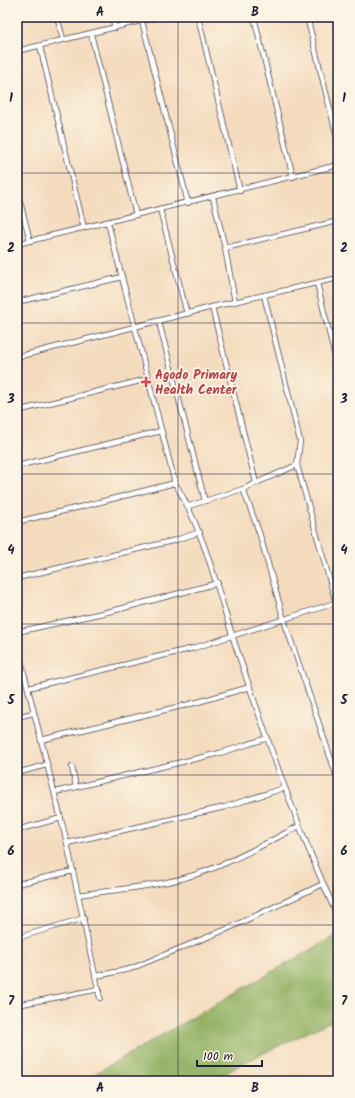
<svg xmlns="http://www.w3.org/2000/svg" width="355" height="1098" viewBox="0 0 355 1098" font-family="Kalam,sans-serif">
<rect width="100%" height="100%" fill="#fcf5e5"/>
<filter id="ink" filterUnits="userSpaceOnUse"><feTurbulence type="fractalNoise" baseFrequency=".025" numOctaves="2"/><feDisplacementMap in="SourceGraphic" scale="8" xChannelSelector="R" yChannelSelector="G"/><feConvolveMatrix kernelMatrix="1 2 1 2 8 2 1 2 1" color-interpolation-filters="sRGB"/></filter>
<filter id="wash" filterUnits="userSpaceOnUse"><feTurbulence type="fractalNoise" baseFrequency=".012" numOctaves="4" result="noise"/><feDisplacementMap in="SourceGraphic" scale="16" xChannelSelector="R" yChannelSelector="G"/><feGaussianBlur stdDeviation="0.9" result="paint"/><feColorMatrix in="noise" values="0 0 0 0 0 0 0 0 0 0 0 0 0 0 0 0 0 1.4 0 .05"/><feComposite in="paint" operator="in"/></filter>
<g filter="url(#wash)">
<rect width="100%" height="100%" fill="#f4dbbd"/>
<path fill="#92b164" stroke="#5a6a50" d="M338 934V1018L241 1064 214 1081H82Z"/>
</g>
<g filter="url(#ink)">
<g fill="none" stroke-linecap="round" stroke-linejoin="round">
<defs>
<g id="minor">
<path d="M57 17 63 39"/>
<path d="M112 17 115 28"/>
<path d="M198 17 240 191"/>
<path d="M254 17 293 177"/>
<path d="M307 17 338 141"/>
<path d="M142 21 188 203"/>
<path d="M91 34 136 215"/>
<path d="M40 46 84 228"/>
<path d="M17 51 157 17"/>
<path d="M17 190 30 241"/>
<path d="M213 197 225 248 235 302"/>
<path d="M160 209 187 314"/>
<path d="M108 223 175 483C205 533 217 589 235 644 266 736 297 828 338 917"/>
<path d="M17 244 338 165"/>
<path d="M225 248 338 221"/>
<path d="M317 283 338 369"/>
<path d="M264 295 300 441 297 465 338 610"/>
<path d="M17 302 122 277"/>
<path d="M212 307 256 483"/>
<path d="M159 322 205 501"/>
<path d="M17 357 212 307 338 278"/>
<path d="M17 411 148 379"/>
<path d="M17 466 161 431"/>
<path d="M243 489 259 532 284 620 338 780"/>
<path d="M189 506 243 489 297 465"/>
<path d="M17 522 84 506 175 483"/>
<path d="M17 578 176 540 200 532"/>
<path d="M17 632 116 610 218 583"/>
<path d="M17 645 67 843 100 998"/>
<path d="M28 688 194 648 335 603"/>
<path d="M17 717 33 713"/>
<path d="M41 740 198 702 250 687"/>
<path d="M72 767 76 787"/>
<path d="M17 773 46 765"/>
<path d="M55 792 220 753 268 738"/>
<path d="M17 830 61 818"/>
<path d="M67 843 225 807 284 788"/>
<path d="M17 884 73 871"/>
<path d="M78 895C107 891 138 888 167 882 214 873 257 848 299 826"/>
<path d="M17 938 84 918"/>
<path d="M96 976 130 969 227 929 323 884"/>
<path d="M17 1005 99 989"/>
</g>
</defs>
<use href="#minor" stroke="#423e4e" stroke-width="6"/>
<use href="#minor" stroke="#fff" stroke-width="4.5"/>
</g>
</g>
<path fill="none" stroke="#22223b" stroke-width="1" stroke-opacity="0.55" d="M178 17V1081M17 173H338M17 323H338M17 474H338M17 624H338M17 775H338M17 925H338"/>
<path fill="#e0444e" stroke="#fcf5e5" stroke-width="1.5" d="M144 376h4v4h4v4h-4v4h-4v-4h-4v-4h4z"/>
<g text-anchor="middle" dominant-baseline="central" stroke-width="4" stroke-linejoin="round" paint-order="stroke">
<g font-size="13" font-weight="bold" fill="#be3a42" stroke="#fcf5e5" text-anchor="start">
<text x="155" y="375">Agodo Primary<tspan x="155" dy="15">Health Center</tspan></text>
</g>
</g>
<rect width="355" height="1098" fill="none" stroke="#fcf5e5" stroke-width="44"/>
<path d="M197 1060v6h65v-6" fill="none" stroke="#22223b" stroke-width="2"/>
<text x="203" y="1060" font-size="12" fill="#22223b" stroke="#fcf5e5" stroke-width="3" paint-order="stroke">100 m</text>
<rect x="22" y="22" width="311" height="1054" fill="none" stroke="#22223b" stroke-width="1.5"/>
<g font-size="13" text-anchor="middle" font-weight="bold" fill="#22223b">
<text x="100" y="16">A</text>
<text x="255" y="16">B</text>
<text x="11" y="102">1</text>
<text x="344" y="102">1</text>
<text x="11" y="252">2</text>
<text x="344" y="252">2</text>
<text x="11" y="403">3</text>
<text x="344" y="403">3</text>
<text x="11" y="554">4</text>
<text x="344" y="554">4</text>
<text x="11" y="704">5</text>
<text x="344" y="704">5</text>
<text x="11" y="855">6</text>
<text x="344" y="855">6</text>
<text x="11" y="1005">7</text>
<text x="344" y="1005">7</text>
<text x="100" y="1092">A</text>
<text x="255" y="1092">B</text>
</g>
</svg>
